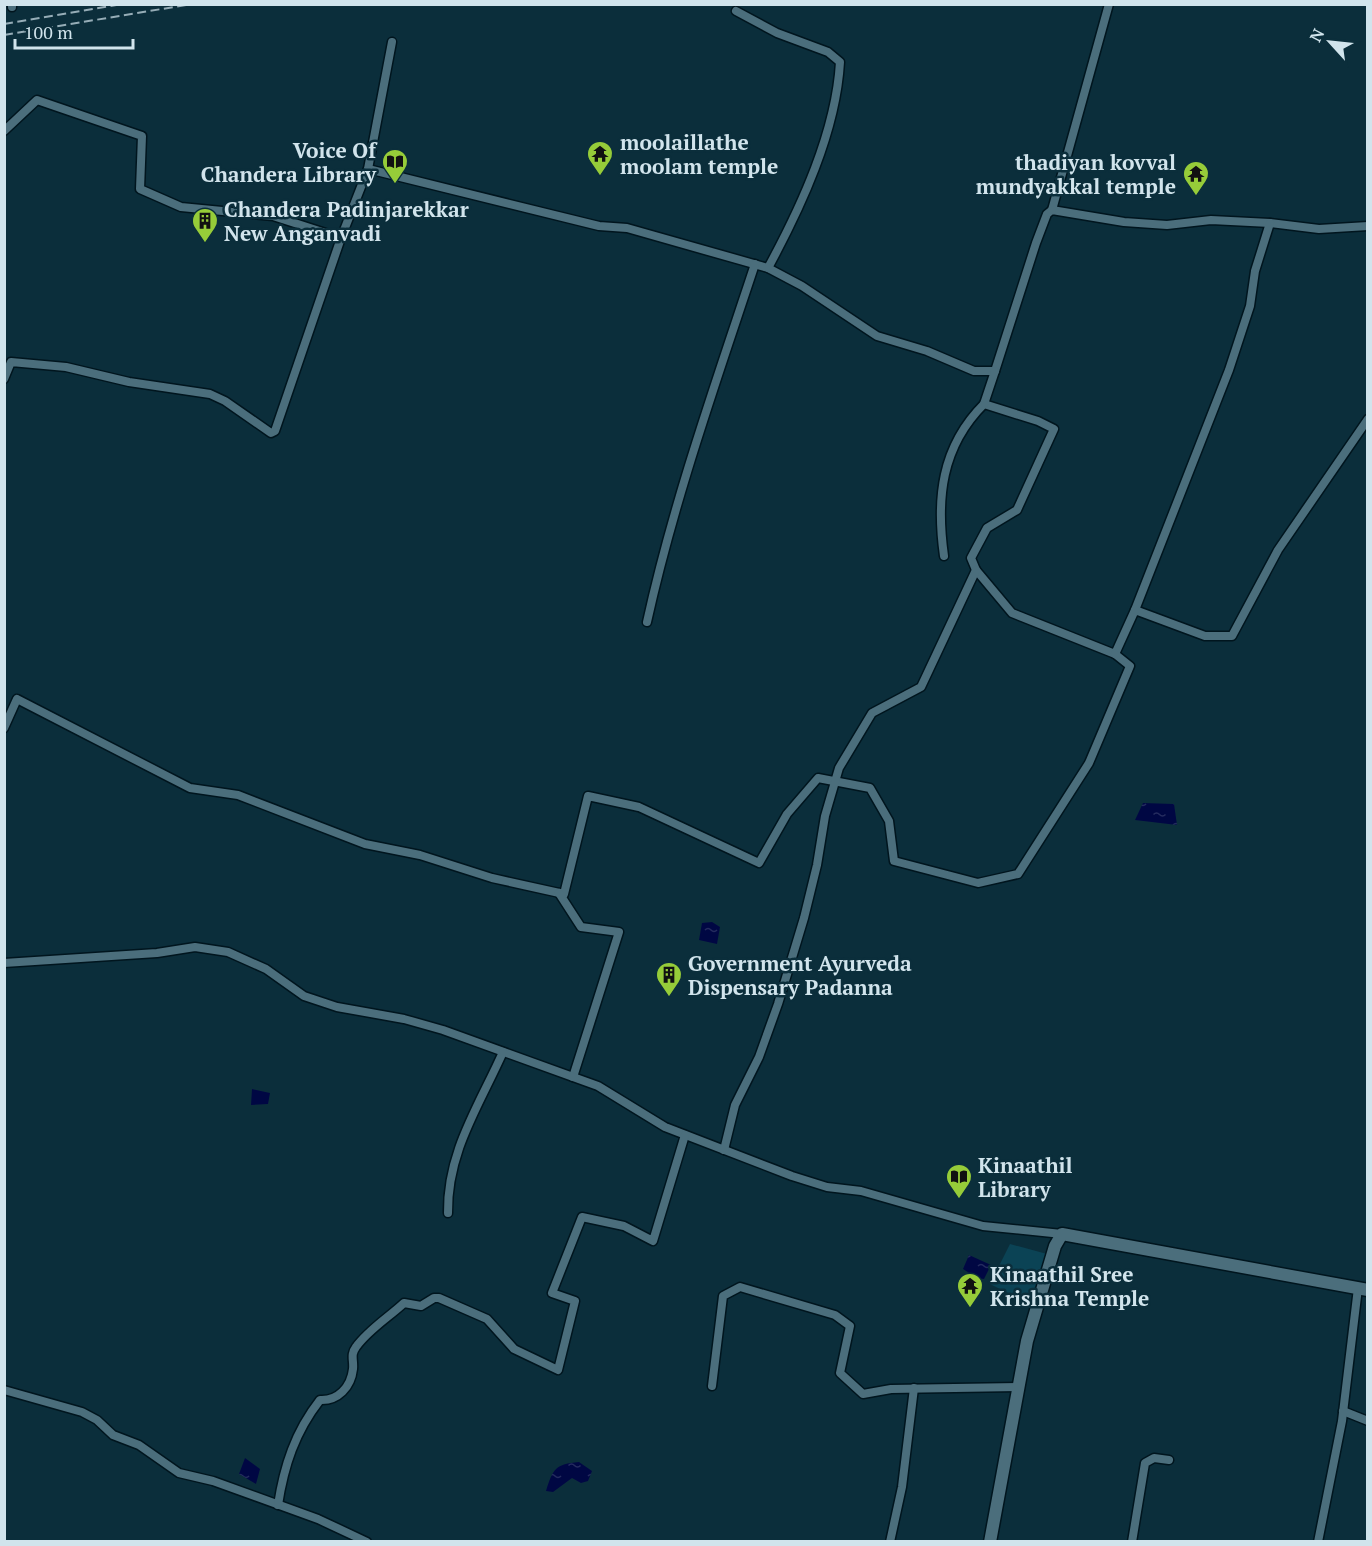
<svg xmlns="http://www.w3.org/2000/svg" width="1372" height="1546" viewBox="0 0 1372 1546" font-family="'PT Serif',serif">
<defs>
<pattern id="water-ripples" width="26" height="14" patternUnits="userSpaceOnUse" patternTransform="scale(1.5)"><rect width="26" height="14" fill="#000743"/><path d="M2 4q2-2 4 0t4 0M15 11q2-2 4 0t4 0" fill="none" stroke="#242b5e"/></pattern>
</defs>
<rect width="100%" height="100%" fill="#0b2e3b"/>
<path fill="#0b4355" d="M1010 1244 1047 1254 1030 1304 990 1284Z"/>
<g fill="url(#water-ripples)">
<path d="M1143 803 1174 804 1177 825 1135 820Z"/>
<path d="M712 922 720 927 717 944 699 940 702 923Z"/>
<path d="M252 1089 270 1093 268 1104 251 1105Z"/>
<path d="M969 1255 991 1265 984 1279 977 1278 963 1269Z"/>
<path d="M245 1458 260 1469 256 1484 239 1474Z"/>
<path d="M579 1462 592 1471 588 1481 581 1483 572 1478 553 1492 546 1491C553 1469 555 1464 579 1462Z"/>
</g>
<g fill="none" stroke-linecap="round" stroke-linejoin="round">
<defs>
<g id="street">
<path d="M12 7V4"/>
<path d="M736 11 777 33 828 52 840 62C836 132 801 207 768 268"/>
<path d="M4 131 37 100 142 136 140 189 181 207 273 216 341 238 368 169 599 226 627 228 768 268 802 286 877 336 927 351 974 371H995L1036 243 1047 214 1052 210 1124 222 1167 225 1211 220 1270 223 1319 229 1368 226"/>
<path d="M368 169 392 42"/>
<path d="M1052 210 1109 4"/>
<path d="M995 371 984 404 1038 421 1054 429 1017 510 987 528 971 558 976 570 1012 613 1115 654 1135 610 1205 636H1232L1278 550 1368 419"/>
<path d="M4 379 11 362 66 367 129 382 210 394 225 401 271 433 275 431 341 238"/>
<path d="M944 556C936 499 941 447 984 404"/>
<path d="M1135 610 1229 370 1250 306 1255 271 1270 223"/>
<path d="M647 622C674 500 716 382 755 264"/>
<path d="M4 728 17 699 190 788 238 795 365 844 420 855 492 878 564 894 588 796 639 807 759 863 787 814 818 778 870 788 889 821 894 861 978 883 1018 874 1089 763 1130 666 1115 654"/>
<path d="M559 893 581 927 619 932 573 1077"/>
<path d="M4 963 157 953 195 947 228 952 266 969 304 996 337 1007 404 1019 443 1030 598 1086 665 1127 792 1176 827 1187 861 1191 983 1226 1062 1234"/>
<path d="M724 1150 735 1105 759 1057 778 1004 804 918 817 865 825 816 839 768 872 713 921 687 976 570"/>
<path d="M448 1213C447 1152 479 1106 503 1052"/>
<path d="M712 1386 723 1296 740 1287 835 1315 850 1326 840 1373 863 1394 891 1389 1019 1387"/>
<path d="M4 1390 82 1412 97 1420 113 1435 139 1445 179 1473 213 1481 318 1519 367 1542"/>
<path d="M1343 1411 1368 1421"/>
<path d="M278 1505C284 1466 295 1432 320 1400 338 1401 351 1387 353 1369 354 1360 350 1355 356 1347 368 1330 389 1317 404 1303L421 1306 434 1298H439L487 1319 514 1349 558 1370 575 1301 552 1293 582 1217 624 1226 653 1241 685 1135"/>
<path d="M890 1542 902 1487 914 1388"/>
<path d="M1132 1542 1145 1463 1154 1458 1169 1460"/>
<path d="M1318 1542 1342 1421 1358 1288"/>
</g>
<path id="secondary" d="M990 1542 1027 1341 1055 1246 1062 1234 1368 1290"/>
</defs>
<use href="#street" stroke="#00151e" stroke-width="11"/>
<use href="#secondary" stroke="#00151e" stroke-width="15"/>
<use href="#street" stroke="#4b6e7c" stroke-width="8"/>
<use href="#secondary" stroke="#4b6e7c" stroke-width="12"/>
<g stroke="#96adb7" stroke-width="2" stroke-dasharray="9 4.5" stroke-linecap="butt">
<path d="M4 24 122 4"/>
<path d="M4 35 192 4"/>
</g>
</g>
<defs>
<symbol id="temple-pin" viewBox="-11 -11 22 30"><path d="M0 17L-7.5 6A9.5 9.5 0 1 1 7.5 6Z" fill="#96cc39" stroke="#0b2e3b"/><path d="M0-6L5-2H3V0L6.5 2.5H4V6H1.5V3h-3V6H-4V2.5H-6.5L-3 0V-2H-5Z" fill="#111"/></symbol>
<symbol id="library-pin" viewBox="-11 -11 22 30"><path d="M0 17L-7.5 6A9.5 9.5 0 1 1 7.5 6Z" fill="#96cc39" stroke="#0b2e3b"/><path d="M-6-4Q-3-5.5-.7-3.5V5Q-3 3-6 4ZM6-4Q3-5.5 .7-3.5V5Q3 3 6 4Z" fill="#111"/></symbol>
<symbol id="building-pin" viewBox="-11 -11 22 30"><path d="M0 17L-7.5 6A9.5 9.5 0 1 1 7.5 6Z" fill="#96cc39" stroke="#0b2e3b"/><path d="M-4-6H4V6H1V3H-1V6H-4ZM-2.5-4.3h1.7v1.8h-1.7ZM.8-4.3h1.7v1.8H.8ZM-2.5-1h1.7V.8h-1.7ZM.8-1h1.7V.8H.8Z" fill="#111"/></symbol>
</defs>
<g fill-rule="evenodd">
<use href="#temple-pin" x="585" y="139" width="30" height="40"/>
<use href="#library-pin" x="380" y="147" width="30" height="40"/>
<use href="#temple-pin" x="1181" y="159" width="30" height="40"/>
<use href="#building-pin" x="190" y="206" width="30" height="40"/>
<use href="#building-pin" x="654" y="960" width="30" height="40"/>
<use href="#library-pin" x="944" y="1162" width="30" height="40"/>
<use href="#temple-pin" x="955" y="1271" width="30" height="40"/>
</g>
<g text-anchor="middle" dominant-baseline="central" stroke-width="5" stroke-linejoin="round" paint-order="stroke">
<g font-size="21" font-weight="bold" fill="#d1e4ec" stroke="#0b2e3b" text-anchor="start">
<text x="620" y="142">moolaillathe<tspan x="620" dy="24">moolam temple</tspan></text>
<text x="376" y="150" text-anchor="end">Voice Of<tspan x="376" dy="24">Chandera Library</tspan></text>
<text x="1176" y="162" text-anchor="end">thadiyan kovval<tspan x="1176" dy="24">mundyakkal temple</tspan></text>
<text x="224" y="209">Chandera Padinjarekkar<tspan x="224" dy="24">New Anganvadi</tspan></text>
<text x="688" y="963">Government Ayurveda<tspan x="688" dy="24">Dispensary Padanna</tspan></text>
<text x="978" y="1165">Kinaathil<tspan x="978" dy="24">Library</tspan></text>
<text x="990" y="1274">Kinaathil Sree<tspan x="990" dy="24">Krishna Temple</tspan></text>
</g>
</g>
<rect width="1372" height="1546" fill="none" stroke="#d1e4ec" stroke-width="12"/>
<g transform="translate(1330 42) rotate(297)" stroke="#0b2e3b" stroke-width="4.5" paint-order="stroke">
<path d="M0-4.5L10 22L0 15L-10 22Z" fill="#d1e4ec"/>
<text y="-9" font-size="16" font-weight="bold" text-anchor="middle" fill="#d1e4ec">N</text>
</g>
<path d="M15 39v9h118v-9" fill="none" stroke="#d1e4ec" stroke-width="3"/>
<text x="24" y="39" font-size="18" fill="#d1e4ec" stroke="#0b2e3b" stroke-width="4.5" paint-order="stroke">100 m</text>
</svg>
